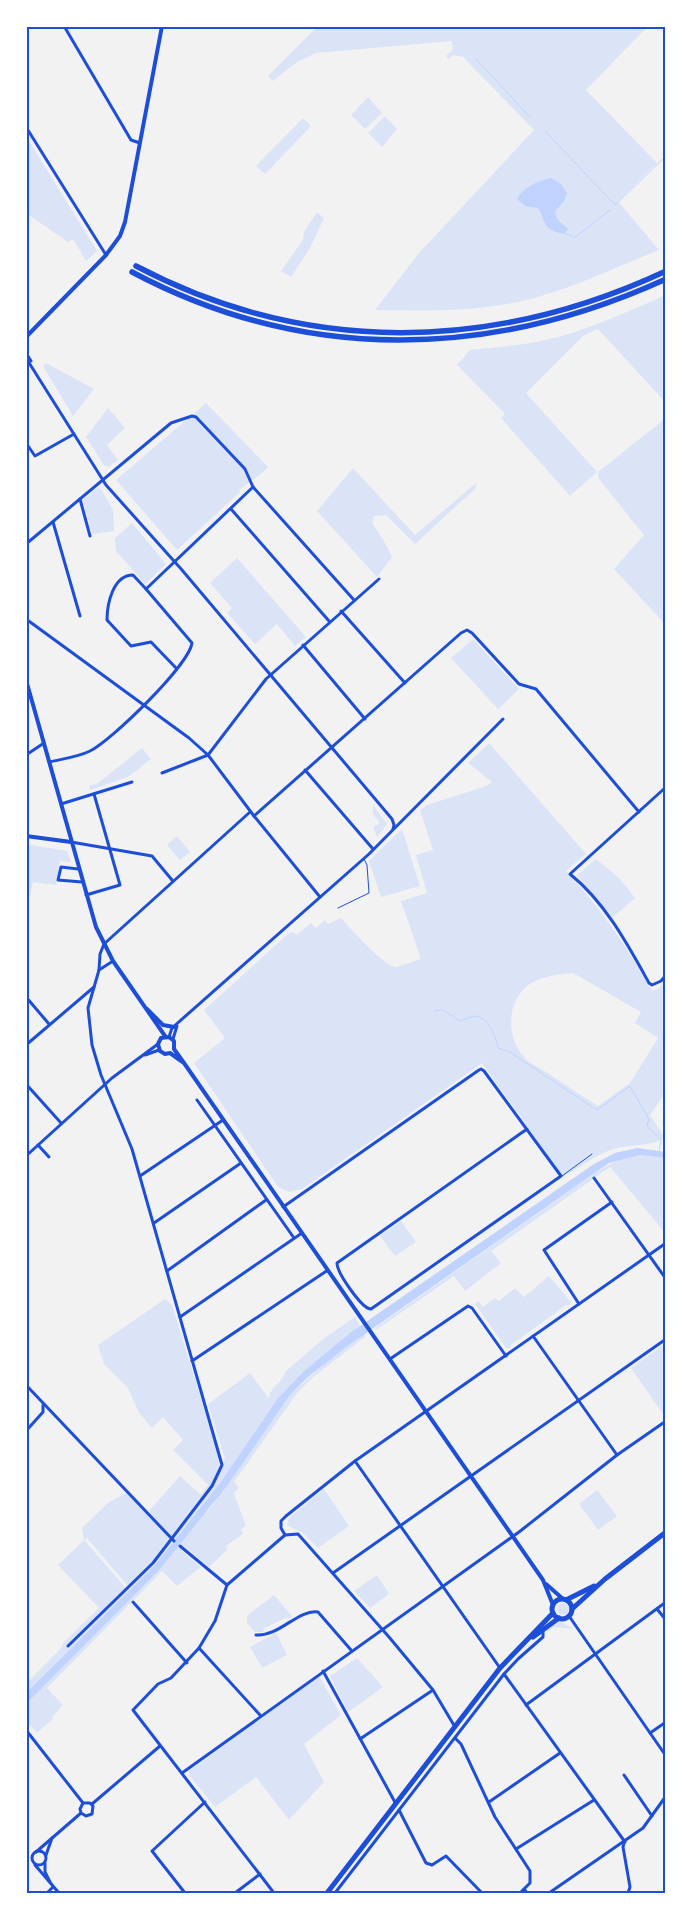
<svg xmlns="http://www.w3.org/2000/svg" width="692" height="1919" viewBox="0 0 692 1919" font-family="Raleway,sans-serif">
<rect width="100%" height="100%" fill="#f2f2f2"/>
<g fill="#dbe4f7" fill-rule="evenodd">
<path d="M318 26H648L586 90 657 163 618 201 659 250C619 266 580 285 538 297 486 312 429 311 375 310L419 253 534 130 463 57 453 55 448 59 446 56 453 49 452 41 316 53 297 62 273 81 268 76Z"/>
<path d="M368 97 382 113 365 129 351 115Z"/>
<path d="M385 116 397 129 382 147 368 133Z"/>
<path d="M303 118 311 126 265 174 256 166Z"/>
<path d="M26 136 97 251 86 261 73 239 68 242 26 213Z"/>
<path d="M317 212 324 218 310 248 291 277 281 271 303 240 304 232Z"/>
<path d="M666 295V403L598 329 583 336 526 393 597 472 570 496 501 418 505 414 457 365 470 350C499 347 529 345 558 337 595 327 631 310 666 295Z"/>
<path d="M46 363 94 389 73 416 43 366Z"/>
<path d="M206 403 268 467C258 477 249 482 239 490L240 492 177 550 116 480Z"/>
<path d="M108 408 125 428 107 445 118 460 109 467 104 465 86 437Z"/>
<path d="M666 418V625L614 569 644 535 599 479 598 472Z"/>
<path d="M353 468 415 535 476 483V488L415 544 386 515 374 516 372 523 384 541 392 557 377 577 317 511Z"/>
<path d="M97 488 101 489 113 510 114 531 92 534 83 500Z"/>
<path d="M132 523 166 564 145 584 116 551 115 538Z"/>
<path d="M237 558 306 637 295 646 277 624 255 644 227 613 232 608 210 583Z"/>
<path d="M473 639 519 689 498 709 451 658Z"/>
<path d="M489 743 586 854 566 871C601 908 627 947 652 991L659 988 666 980V1092L650 1115 665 1138C647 1148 627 1143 608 1151 592 1157 578 1169 563 1177L482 1063 302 1189 289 1192 278 1187 194 1063 225 1038 204 1010 289 933 293 932 297 935 311 923 316 928 325 920 328 924 341 918C349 927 385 967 395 967 403 966 413 961 421 959L401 901 427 893 416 855 433 850 420 810 427 805 486 786 492 782 468 763ZM573 973 641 1012 635 1023 658 1038 630 1083 598 1106C579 1094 561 1082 543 1070 537 1066 528 1063 524 1057 507 1038 506 1005 526 987 537 977 558 974 573 973Z"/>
<path d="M142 748 151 759 128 777 90 790 89 786 98 783Z"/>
<path d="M373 805 387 824 377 837 373 827 379 824V822L373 814Z"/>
<path d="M402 829 420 886 381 897 369 861Z"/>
<path d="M177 836 190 852 180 860 167 845Z"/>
<path d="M26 844 67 851 71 862 60 861 56 885 33 882 30 896 26 895Z"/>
<path d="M596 859 619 878 635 898 612 918 577 875Z"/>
<path d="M640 1155 666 1158V1234L610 1167 491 1251 501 1263 465 1291 454 1276 376 1330 375 1328 598 1171 620 1159Z"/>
<path d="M401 1221 416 1242 395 1256 380 1236Z"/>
<path d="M549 1276 571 1302 570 1305H566L511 1345V1348H506L475 1304 478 1301 483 1307 495 1298 499 1301 515 1288 524 1297Z"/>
<path d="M165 1299 172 1305 216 1447 220 1468 225 1459 208 1404 250 1373 269 1399C269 1387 283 1383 285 1372L323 1339 355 1317 360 1326 303 1372 278 1398 220 1483 155 1565 26 1693V1684L60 1649 64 1642 99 1608 58 1565 84 1540 82 1528 109 1502 128 1492 170 1535 149 1511 180 1476 201 1495 208 1485 173 1450 183 1440 163 1417 152 1428 139 1413 128 1388 104 1364 98 1345ZM87 1538 127 1585 125 1587 84 1540Z"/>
<path d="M365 1334 366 1336 312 1378 297 1393 234 1482 239 1488 234 1493 246 1526 241 1529 243 1534 226 1546 227 1550 209 1567 184 1546 182 1551 201 1567 177 1586 162 1571 47 1688 63 1705 52 1717 53 1719 37 1733 26 1720V1704L211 1507 290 1395 330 1359Z"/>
<path d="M663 1345 666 1349 665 1417 631 1368Z"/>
<path d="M324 1489 349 1526 318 1548 304 1534 287 1525 289 1518Z"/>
<path d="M597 1490 617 1516 598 1530 579 1504Z"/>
<path d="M377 1575 389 1594 370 1608 354 1591Z"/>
<path d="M274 1595 293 1617 288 1619 287 1617 263 1629 264 1632H255L247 1623V1616Z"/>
<circle cx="563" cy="1609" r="6"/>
<path d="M559 1621 574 1629 554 1627 548 1632 546 1630Z"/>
<path d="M276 1633 287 1655 262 1668 250 1647Z"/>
<path d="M357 1658 383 1687 348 1712 330 1676Z"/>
<path d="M319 1676 341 1715 304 1744 324 1782 289 1820 256 1777 215 1807 189 1775V1771Z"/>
</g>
<g fill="#bfd3fe">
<path d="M551 178 561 184 567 193 564 201 555 211 557 219 568 229 565 234C541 230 547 222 538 208L525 206 517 199C522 188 540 180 551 178Z"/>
<path d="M637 1148 666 1152V1158L640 1155 609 1163 345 1348 308 1377 290 1395 227 1486 160 1569 26 1704V1693L155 1565 220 1483 278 1398 303 1372 350 1333 594 1164 615 1153Z"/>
</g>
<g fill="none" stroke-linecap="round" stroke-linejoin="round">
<g stroke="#bfd3fe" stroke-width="1">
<path d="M476 59 531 118"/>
<path d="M545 131 615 205 666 156"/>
<path d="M566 234 572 236"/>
<path d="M574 238 610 210"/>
<path d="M435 1011 443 1010 460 1021 474 1016C490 1017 495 1036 498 1048L510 1052 597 1110 630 1086 649 1119 647 1126 661 1140 659 1152"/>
</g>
<g stroke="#1d4ed8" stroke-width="1">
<path d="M338 908 369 893 367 865 364 859"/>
<path d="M562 1176 592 1154"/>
</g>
<g stroke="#1d4ed8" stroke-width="3">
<path d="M64 26 131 140 140 143"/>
<path d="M26 127 106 255"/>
<path d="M26 353 31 361"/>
<path d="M26 358 106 485 182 570 392 819 394 825 393 829"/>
<path d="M26 443 35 456 74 434"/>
<path d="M80 499 90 536"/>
<path d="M231 509 329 621"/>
<path d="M53 522 80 616"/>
<path d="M26 544 171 423 192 416 196 417 245 469 253 487 354 600"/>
<path d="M146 589 133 575C113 575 107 604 107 620L131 646 151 642 176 668"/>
<path d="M341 611 405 683"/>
<path d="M26 619 189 738 208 755 254 816 320 897"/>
<path d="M303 645 365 719"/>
<path d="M26 755 44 743"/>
<path d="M49 762C62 759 78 757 90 751 112 740 189 665 192 643L146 589 253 487"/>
<path d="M305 770 373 849"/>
<path d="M162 773 208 755 266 679 379 579"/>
<path d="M666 787 570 874C605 902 628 945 649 983L652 985 661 981 666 975"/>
<path d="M61 804 132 782"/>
<path d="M254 816 461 633 467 630 472 633 519 684 536 689 639 812"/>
<path d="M71 842 152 856 172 880"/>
<path d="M78 869 61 867 58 880 82 882"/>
<path d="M86 895 120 885 94 794"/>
<path d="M99 970 100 954 104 944 250 812"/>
<path d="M26 997 49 1024"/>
<path d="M169 1037 172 1028 369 854 503 719"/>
<path d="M173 1039 177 1026"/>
<path d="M26 1045 94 987"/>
<path d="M145 1055 159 1050"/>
<path d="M26 1084 61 1123"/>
<path d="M197 1100 294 1238"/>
<path d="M38 1145 49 1157"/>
<path d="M26 1156 112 1078 158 1044"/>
<path d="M140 1176 223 1120"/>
<path d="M594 1178 666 1279"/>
<path d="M283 1207 479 1070 481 1069 484 1071 561 1176 371 1309C362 1309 337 1273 337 1263L527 1129"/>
<path d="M154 1223 241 1163"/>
<path d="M167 1271 266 1200"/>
<path d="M579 1304 544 1250 612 1202"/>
<path d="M180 1317 302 1233"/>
<path d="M533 1336 617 1455"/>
<path d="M390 1359 468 1306 472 1308 506 1356"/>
<path d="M192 1361 328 1270"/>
<path d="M26 1385 174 1541"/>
<path d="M26 1431 43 1412V1405"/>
<path d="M355 1461 500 1668"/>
<path d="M285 1535 281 1528V1521L286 1516 355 1461 666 1243"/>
<path d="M180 1546 227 1585"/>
<path d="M333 1573 666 1339"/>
<path d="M133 1602 187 1663"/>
<path d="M657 1609 666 1620"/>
<path d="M569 1616 666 1756"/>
<path d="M256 1635C279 1637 298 1609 318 1612L351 1650"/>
<path d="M68 1646 153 1563 212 1486 222 1465 132 1149 101 1075 92 1045 88 1008 99 970 113 961"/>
<path d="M199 1648 260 1715"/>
<path d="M323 1671 396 1804"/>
<path d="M504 1674 625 1842"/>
<path d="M526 1705 666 1602"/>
<path d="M26 1730 83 1803"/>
<path d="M650 1733 666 1722"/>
<path d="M455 1738 461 1744 495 1817 530 1871V1883L524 1889"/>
<path d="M360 1739 433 1690"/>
<path d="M182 1773 519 1532 617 1455 666 1421"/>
<path d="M624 1775 652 1816"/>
<path d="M489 1802 560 1753"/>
<path d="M92 1804 160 1746"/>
<path d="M399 1810 426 1863 432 1865 446 1856 482 1893"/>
<path d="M624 1843 623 1847 630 1887 628 1893"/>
<path d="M516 1849 594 1800"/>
<circle cx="39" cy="1858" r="7"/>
<path d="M36 1852 81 1813 80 1809 83 1803H90L93 1806 92 1814 86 1816 81 1813"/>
<path d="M46 1855 52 1838"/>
<path d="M45 1863V1872L50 1882"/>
<path d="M35 1865 59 1893"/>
<path d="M47 1893 53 1887"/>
<path d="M185 1893 152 1851 205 1802"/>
<path d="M235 1893 260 1874"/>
<path d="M274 1893 133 1710 158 1684 171 1678 199 1648 215 1621 227 1585 285 1535 298 1534 389 1637 433 1690 455 1727"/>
<path d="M335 1893 504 1674 518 1659 543 1637V1630"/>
<path d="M520 1893 524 1889 527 1893"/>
<path d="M549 1893 643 1828 666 1796"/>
</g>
<g stroke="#1d4ed8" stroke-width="4">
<path d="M26 337 106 255 120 236 125 222 162 26"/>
<path d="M26 680 96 927 113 961 165 1036"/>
<path d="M26 836 71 842"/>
<path d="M147 1009 163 1025 174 1027"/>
<path d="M184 1063 170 1053 165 1054 160 1051 158 1044 161 1038 169 1037 174 1041V1049L184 1063 543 1580 553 1605"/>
<path d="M546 1584 563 1599"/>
</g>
<g stroke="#1d4ed8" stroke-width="5">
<circle cx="562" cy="1609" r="10"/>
<path d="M566 1600 594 1586"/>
<path d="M572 1609 605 1579 666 1532"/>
<path d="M533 1637 559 1618"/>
<path d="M327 1893 500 1668 553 1613"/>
</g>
<g stroke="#1d4ed8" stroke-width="5.5">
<path d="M136 266C307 356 493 352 666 271"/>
<path d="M132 272C305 364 491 359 666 279"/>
</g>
</g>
<rect width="692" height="1919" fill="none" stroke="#ffffff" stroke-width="55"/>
<rect x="28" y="28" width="636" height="1864" fill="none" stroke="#1d4ed8" stroke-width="2"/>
</svg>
